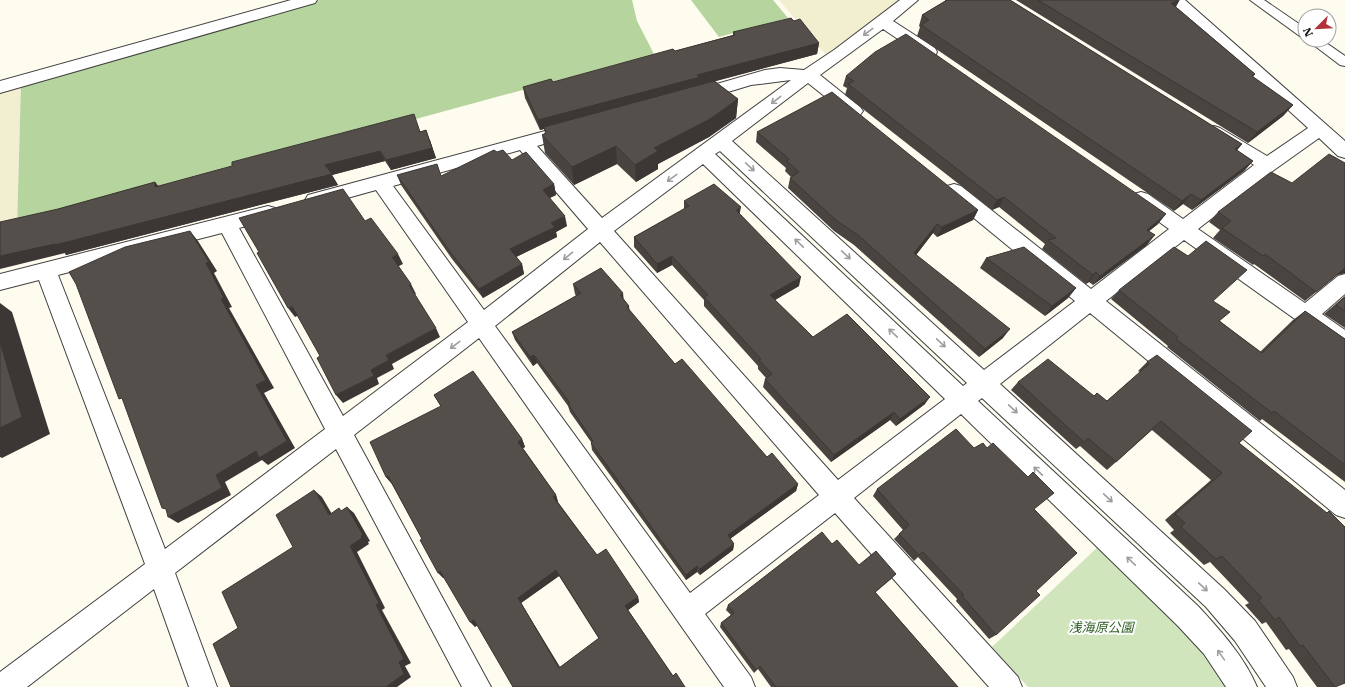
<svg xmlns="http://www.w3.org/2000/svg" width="1345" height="687" viewBox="0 0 1345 687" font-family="'IBM Plex Serif','Noto Sans JP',serif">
<rect width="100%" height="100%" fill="#fefbef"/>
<g fill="#f2efd1">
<path d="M779 0H901L835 51 825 54Z"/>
<path d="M21 84 17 228 0 232V90Z"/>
</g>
<path fill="#d1e5bc" d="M1101 544 1169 610 1230 687H1028L992 647Z"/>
<g fill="#b6d49d">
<path d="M320 0H632L637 21 654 54 17 228 21 84Z"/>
<path d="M691 0H773L788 18 719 37Z"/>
</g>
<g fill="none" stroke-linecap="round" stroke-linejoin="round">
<defs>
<g id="lane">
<path d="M1250 0H1264L1305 28V38L1301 37Z"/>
<path d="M1307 40H1322L1345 56V66L1340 65Z"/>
</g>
<g id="street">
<path d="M291 0H317L315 3 0 93V81Z"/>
<path d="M900 0H918L893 21 935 48 937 52 935 56 929 57 923 56 883 29 820 75 860 107 863 111 860 115 854 117 848 115 808 83 732 141 984 370 1075 301 947 196 944 191 947 186 954 184 961 186 1091 289 1169 229 1134 204 1131 199 1134 194 1141 192 1148 194 1183 219 1254 165 1208 136 1205 132 1208 128 1214 126 1220 128 1267 156 1308 128 1168 0H1185L1345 141V158L1338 156 1319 138 1274 170 1198 229 1305 303 1338 276 1345 274V294L1322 314 1345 330V351L1337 349 1184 240 1106 301 1345 490V518L1336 515 1090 313 1000 384 1224 589 1255 621 1293 677 1297 687H1266L1235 641 1206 607 982 398 978 401 1198 606C1220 630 1244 656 1257 687H1226L1204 654 1178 626 961 414 854 498 1018 677 1022 687H989L835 513 705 614 751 677 755 687H724L479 338 354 435 491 687H462L336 449 175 573 217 687H189L154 589 27 687H0V672L145 564 39 280 0 290V274L268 206 275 208 278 213 275 218 239 228 343 416 468 322 376 190 315 207 308 205 305 200 308 195 571 124 577 126 580 130 577 134 537 146 602 218 791 80 751 85 695 102 689 100 686 96 689 92 765 70 780 68 804 70 834 50ZM520 150 588 229 484 310 393 186ZM720 151 967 383 963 386 715 154ZM703 164 945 399 838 480 614 231ZM222 233 325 429 165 549 58 275ZM600 242 819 495 690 593 495 326Z"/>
</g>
</defs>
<use href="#lane" stroke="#404040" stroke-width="2"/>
<use href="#street" stroke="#404040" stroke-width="2"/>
<use href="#lane" fill="#fff" fill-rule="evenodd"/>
<use href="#street" fill="#fff" fill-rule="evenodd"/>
</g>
<g fill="#494440" fill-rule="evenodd">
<path d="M945 0H1010L1242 144 1237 150 1253 161 1244 171 1192 210 1183 204 1174 211 917 36 920 27 919 26 922 15 945 1Z"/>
<path d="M1016 0H1179V1L1176 7 1255 74 1253 77 1293 105 1283 116 1248 143Z"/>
<path d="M794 21 819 43 817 54 715 81 738 99 736 118 709 137 658 164V169L636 182 617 164 574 185 545 153 542 135 545 133 544 129 540 130 525 98 523 87 553 82 675 51 733 35V32Z"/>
<path d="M846 76 1158 224 1149 231 1147 245 1093 285 1089 282 1086 284 1042 249 1045 244 999 207 992 210 845 95 847 88 843 86Z"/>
<path d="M420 131 430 140 436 158 391 170 385 161 332 175 338 185 66 255 65 253 58 209 155 182 158 186Z"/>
<path d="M757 132 978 210 973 220 937 237 933 233 916 255 1003 338 979 357 854 245 834 231 788 188 790 178 791 177 785 171 786 168 756 142Z"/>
<path d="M512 160 554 184 556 195 550 198 567 226 556 232 557 237 516 257 522 264 524 274 483 298 452 259 401 185 397 175 442 176Z"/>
<path d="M1345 163V273L1337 275 1305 301 1254 264 1253 265 1213 238 1220 230 1209 222 1218 212 1292 183Z"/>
<path d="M684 201 740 214 799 286 775 300 813 337 925 404 896 426 890 420 831 462 763 387 765 379 766 378 758 369V366L704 306V300L672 265 657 273 634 247V237L684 209Z"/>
<path d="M986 258 1076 288 1068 298 1045 316 980 268Z"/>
<path d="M573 284 624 299 630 311 675 364 767 457 798 484 796 491 730 539 734 544 733 550 700 575 697 572 686 580 592 450 591 443V442L570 412 568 406 537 363 533 366 515 340 512 332 576 296 575 294Z"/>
<path d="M1119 290 1213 301 1220 321 1260 352 1293 320 1305 311 1345 339V482L1262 419 1260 421 1167 347 1168 346 1111 299Z"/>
<path d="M1345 296V328L1324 314Z"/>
<path d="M1147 362 1239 443 1326 513 1329 511 1336 687H1317L1289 649 1286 650 1266 622 1262 624 1245 605 1249 603 1210 562 1204 565 1170 533 1174 530 1165 520 1211 480 1152 430 1107 470 1080 446 1076 449 1011 390 1018 382 1094 396 1107 401 1140 372 1138 371Z"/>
<path d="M434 395 522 439 525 447 523 448 556 495 558 502 597 555 638 597 639 602 628 610 673 676 685 687H513L477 625 475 627 444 578H443L422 539 392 484 386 477 441 407ZM559 576 599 639 560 667 521 603Z"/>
<path d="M877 489 1034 509 1036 591 996 635 989 639 956 601 957 599 918 557 914 561 894 539 903 530 873 496Z"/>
<path d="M859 565 891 579 875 592 958 687H771L758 669 754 673 720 627 721 623 731 615 726 610 728 605Z"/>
</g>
<g fill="#3c3734">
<path d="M1179 1 1172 12 1171 3Z"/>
<path d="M819 43 817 54 544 127V129L540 130 538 120 697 75Z"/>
<path d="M738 99 736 118 709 137 658 164V169L636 182 635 165 654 148Z"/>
<path d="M1293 105 1283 116 1248 143 1257 132Z"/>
<path d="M426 130 436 158 391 170 386 160Z"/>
<path d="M1242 144 1234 154 1235 149Z"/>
<path d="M616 146 617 164 574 185 572 167Z"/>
<path d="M380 151 385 161 332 175 338 185 66 255 65 253 0 269V256L325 165Z"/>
<path d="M1253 161 1244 171 1192 210 1201 200Z"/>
<path d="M155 182 163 192 155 187Z"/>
<path d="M554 184 556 195 545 200 543 190Z"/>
<path d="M1191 194 1183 204 1174 211 1182 201Z"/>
<path d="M1004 197 999 207 992 210 997 200Z"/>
<path d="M741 207 739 217 736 210Z"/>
<path d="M978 210 973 220 937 237 942 227Z"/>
<path d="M1166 214 1158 224 1139 239 1147 230Z"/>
<path d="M565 216 567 226 556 232 557 237 512 259 510 249 551 223Z"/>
<path d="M937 224 933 233 910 263 914 253Z"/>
<path d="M190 231 198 241 217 271 214 273 232 307 229 308 274 388 264 393 295 448 268 465 262 460 225 482 231 495 178 523 168 517 216 475 256 385 221 299Z"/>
<path d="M1155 235 1147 245 1093 285 1100 276Z"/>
<path d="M398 254 403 264 397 267 392 257Z"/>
<path d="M672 256V265L657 273V264Z"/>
<path d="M522 264 524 274 483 298 479 289Z"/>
<path d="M1345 268V273L1337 275Z"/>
<path d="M1096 272 1089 282 1086 284 1093 275Z"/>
<path d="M801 277 799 286 768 304 770 295Z"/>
<path d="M411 284 416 294 413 295 409 285Z"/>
<path d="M1076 288 1068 298 1045 316 1052 306Z"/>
<path d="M623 293 624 302 620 295Z"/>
<path d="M0 303 12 312 50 434 2 458 0 457Z"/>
<path d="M292 306 299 315 295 317 288 308Z"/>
<path d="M629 306 630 315 627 307Z"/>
<path d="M436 328 440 337 392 364 394 369 377 378 379 384 343 403 336 395 371 370 386 355Z"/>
<path d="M1010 329 1003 338 979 357 985 349Z"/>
<path d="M534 355 537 363 533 366 530 357Z"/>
<path d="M930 397 925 404 896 426 900 419Z"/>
<path d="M894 412 890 420 831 462 834 455Z"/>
<path d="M522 439 525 447 521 449 518 442Z"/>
<path d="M388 476 392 484 386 477Z"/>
<path d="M798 484 796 491 727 541 728 535Z"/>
<path d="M314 490 322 497 336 521 329 515Z"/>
<path d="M556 495 558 502 556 503 553 497Z"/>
<path d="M347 507 354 513 370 541 368 542 369 544 357 552 385 608 382 610 411 663 405 666 411 677 397 687H386L399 662 376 605 350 546Z"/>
<path d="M734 544 733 550 700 575V569Z"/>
<path d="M697 566V572L686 580V575Z"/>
<path d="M556 570 559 576 521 603 562 671 559 668 518 598Z"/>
<path d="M440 571 445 577 443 578 438 573Z"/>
<path d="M896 574 891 579 870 597 875 592Z"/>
<path d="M638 597 639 602 627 611 625 606Z"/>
<path d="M474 620 479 624 475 627 470 622Z"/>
</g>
<g fill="#554f4b" stroke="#3c3734" fill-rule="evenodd">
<path d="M947 0H1010L1242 144 1235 149 1253 161 1201 200 1191 194 1182 201 921 25 929 20 922 15Z"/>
<path d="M1038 0H1179V1L1171 3 1255 74 1252 76 1293 105 1257 132Z"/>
<path d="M791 18 794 21 800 19 819 43 697 75 700 77 538 120 523 87 551 79 553 82 673 49 675 51 735 35 733 32Z"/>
<path d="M906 34 1166 214 1147 230 1155 235 1100 276 1096 272 1093 275 1048 240 1056 238 1004 197 997 200 848 84 854 81 846 76 875 52Z"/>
<path d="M714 81 738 99 710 119 654 148 658 151 635 165 616 146 572 167 542 135 546 133 544 127Z"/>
<path d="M832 92 978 210 942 227 937 224 914 253 1010 329 985 349 858 235 837 221 790 178 799 172 787 161 789 159 757 132Z"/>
<path d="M414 114 420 132 426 130 432 148 386 160 380 151 325 165 332 174 55 245V244L0 256V222L58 209 155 182V187L232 166V162Z"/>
<path d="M494 150 497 152 503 150 512 160 526 152 554 184 543 190 565 216 551 223 555 227 510 249 522 264 479 289 448 249 397 175 437 164 441 176Z"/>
<path d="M1329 154 1345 163V268L1316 292 1265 254 1263 256 1222 228 1231 221 1218 212 1271 172 1292 183Z"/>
<path d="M714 184 741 207 736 210 801 277 770 295 813 337 847 314 930 397 900 419 894 412 834 455 765 379 772 374 759 360 761 359 704 297 708 295 672 256 657 264 634 237 689 206 684 201Z"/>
<path d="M343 189 365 221 371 218 398 254 392 257 411 284 409 285 436 328 386 355 389 360 371 370 374 376 336 395 317 358 320 356 292 306 288 308 257 253 259 252 239 218Z"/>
<path d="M190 231 209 262 206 263 224 298 221 299 266 380 256 385 287 441 259 458 256 451 216 475 222 488 168 517 166 509 162 508 122 398 119 399 76 284 69 272 125 247Z"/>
<path d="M1206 241 1247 270 1213 301 1230 312 1219 321 1262 353 1305 311 1345 339V465L1274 411 1272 413 1176 339 1178 337 1119 290 1174 247 1188 256Z"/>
<path d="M1024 247 1076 288 1052 306 986 258Z"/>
<path d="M601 268 623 293 620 295 629 306 627 307 675 364 682 359 767 457 772 453 798 484 728 535 734 544 700 569 697 566 686 575 591 443 593 441 568 404 570 403 534 355 530 357 512 332 581 293 573 284Z"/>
<path d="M1345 297V311L1336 305Z"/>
<path d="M0 342 22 417 0 428Z"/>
<path d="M1157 355 1252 431 1239 443 1327 513 1329 511 1345 527V683L1335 687 1303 645 1300 646 1279 617 1275 620 1258 600 1262 598 1222 556 1216 559 1181 527 1185 523 1175 514 1222 473 1161 421 1116 462 1088 438 1084 442 1018 382 1048 359 1094 396 1097 393 1107 401 1149 364 1147 362Z"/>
<path d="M473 371 522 439 518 442 556 495 553 497 597 555 606 549 638 597 625 606 673 676 676 673 685 687H513L474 620 470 622 440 571 438 573 420 540 422 539 388 476 386 477 370 442 441 406 434 395ZM556 570 599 638 559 668 518 598Z"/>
<path d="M956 429 974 448 983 443 987 448 993 443 1028 477 1033 472 1054 493 1034 509 1077 553 1036 591 1040 595 996 635 962 596 964 595 923 552 919 555 899 534 909 525 877 489Z"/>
<path d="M314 490 329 515 339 508 341 511 347 507 363 535 361 536 362 538 350 546 379 603 376 605 404 659 399 662 404 674 386 687H231L213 644 238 628 222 592 293 547 276 515Z"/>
<path d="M822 532 832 544 837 540 859 565 876 551 896 574 875 592 958 687H776L760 666 756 670 721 623 734 613 728 605Z"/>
</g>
<defs><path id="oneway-shaft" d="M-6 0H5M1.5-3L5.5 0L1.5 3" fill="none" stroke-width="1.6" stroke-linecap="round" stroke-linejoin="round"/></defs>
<g stroke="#9e9e9e">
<use href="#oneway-shaft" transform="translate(868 32) rotate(143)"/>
<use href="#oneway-shaft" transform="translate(776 100) rotate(143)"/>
<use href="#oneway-shaft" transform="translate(750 167) rotate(43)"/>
<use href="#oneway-shaft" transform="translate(672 178) rotate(144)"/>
<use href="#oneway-shaft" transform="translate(799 243) rotate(-136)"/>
<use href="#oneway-shaft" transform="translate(846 255) rotate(43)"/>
<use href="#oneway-shaft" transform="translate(568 256) rotate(141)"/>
<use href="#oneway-shaft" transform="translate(893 333) rotate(-136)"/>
<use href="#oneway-shaft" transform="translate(941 343) rotate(43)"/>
<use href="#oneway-shaft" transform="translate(455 345) rotate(143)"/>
<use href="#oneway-shaft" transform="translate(1013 409) rotate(43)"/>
<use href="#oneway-shaft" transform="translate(1038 471) rotate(-136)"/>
<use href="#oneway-shaft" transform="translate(1108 498) rotate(43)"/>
<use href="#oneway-shaft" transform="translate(1131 561) rotate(-136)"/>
<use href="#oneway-shaft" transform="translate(1203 587) rotate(43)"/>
<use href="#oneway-shaft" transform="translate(1221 655) rotate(-125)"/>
</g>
<g text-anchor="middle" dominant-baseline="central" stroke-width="4" stroke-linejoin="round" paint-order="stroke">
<g font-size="13" font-style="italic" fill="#305f24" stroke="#fff">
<text x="1101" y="627">浅海原公園</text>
</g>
</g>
<g transform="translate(1317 28) rotate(246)"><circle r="19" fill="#ffffff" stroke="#9e9e9e"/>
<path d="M0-3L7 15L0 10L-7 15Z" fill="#b13239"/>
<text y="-6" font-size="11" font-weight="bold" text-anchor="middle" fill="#0d0d0d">N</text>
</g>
</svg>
